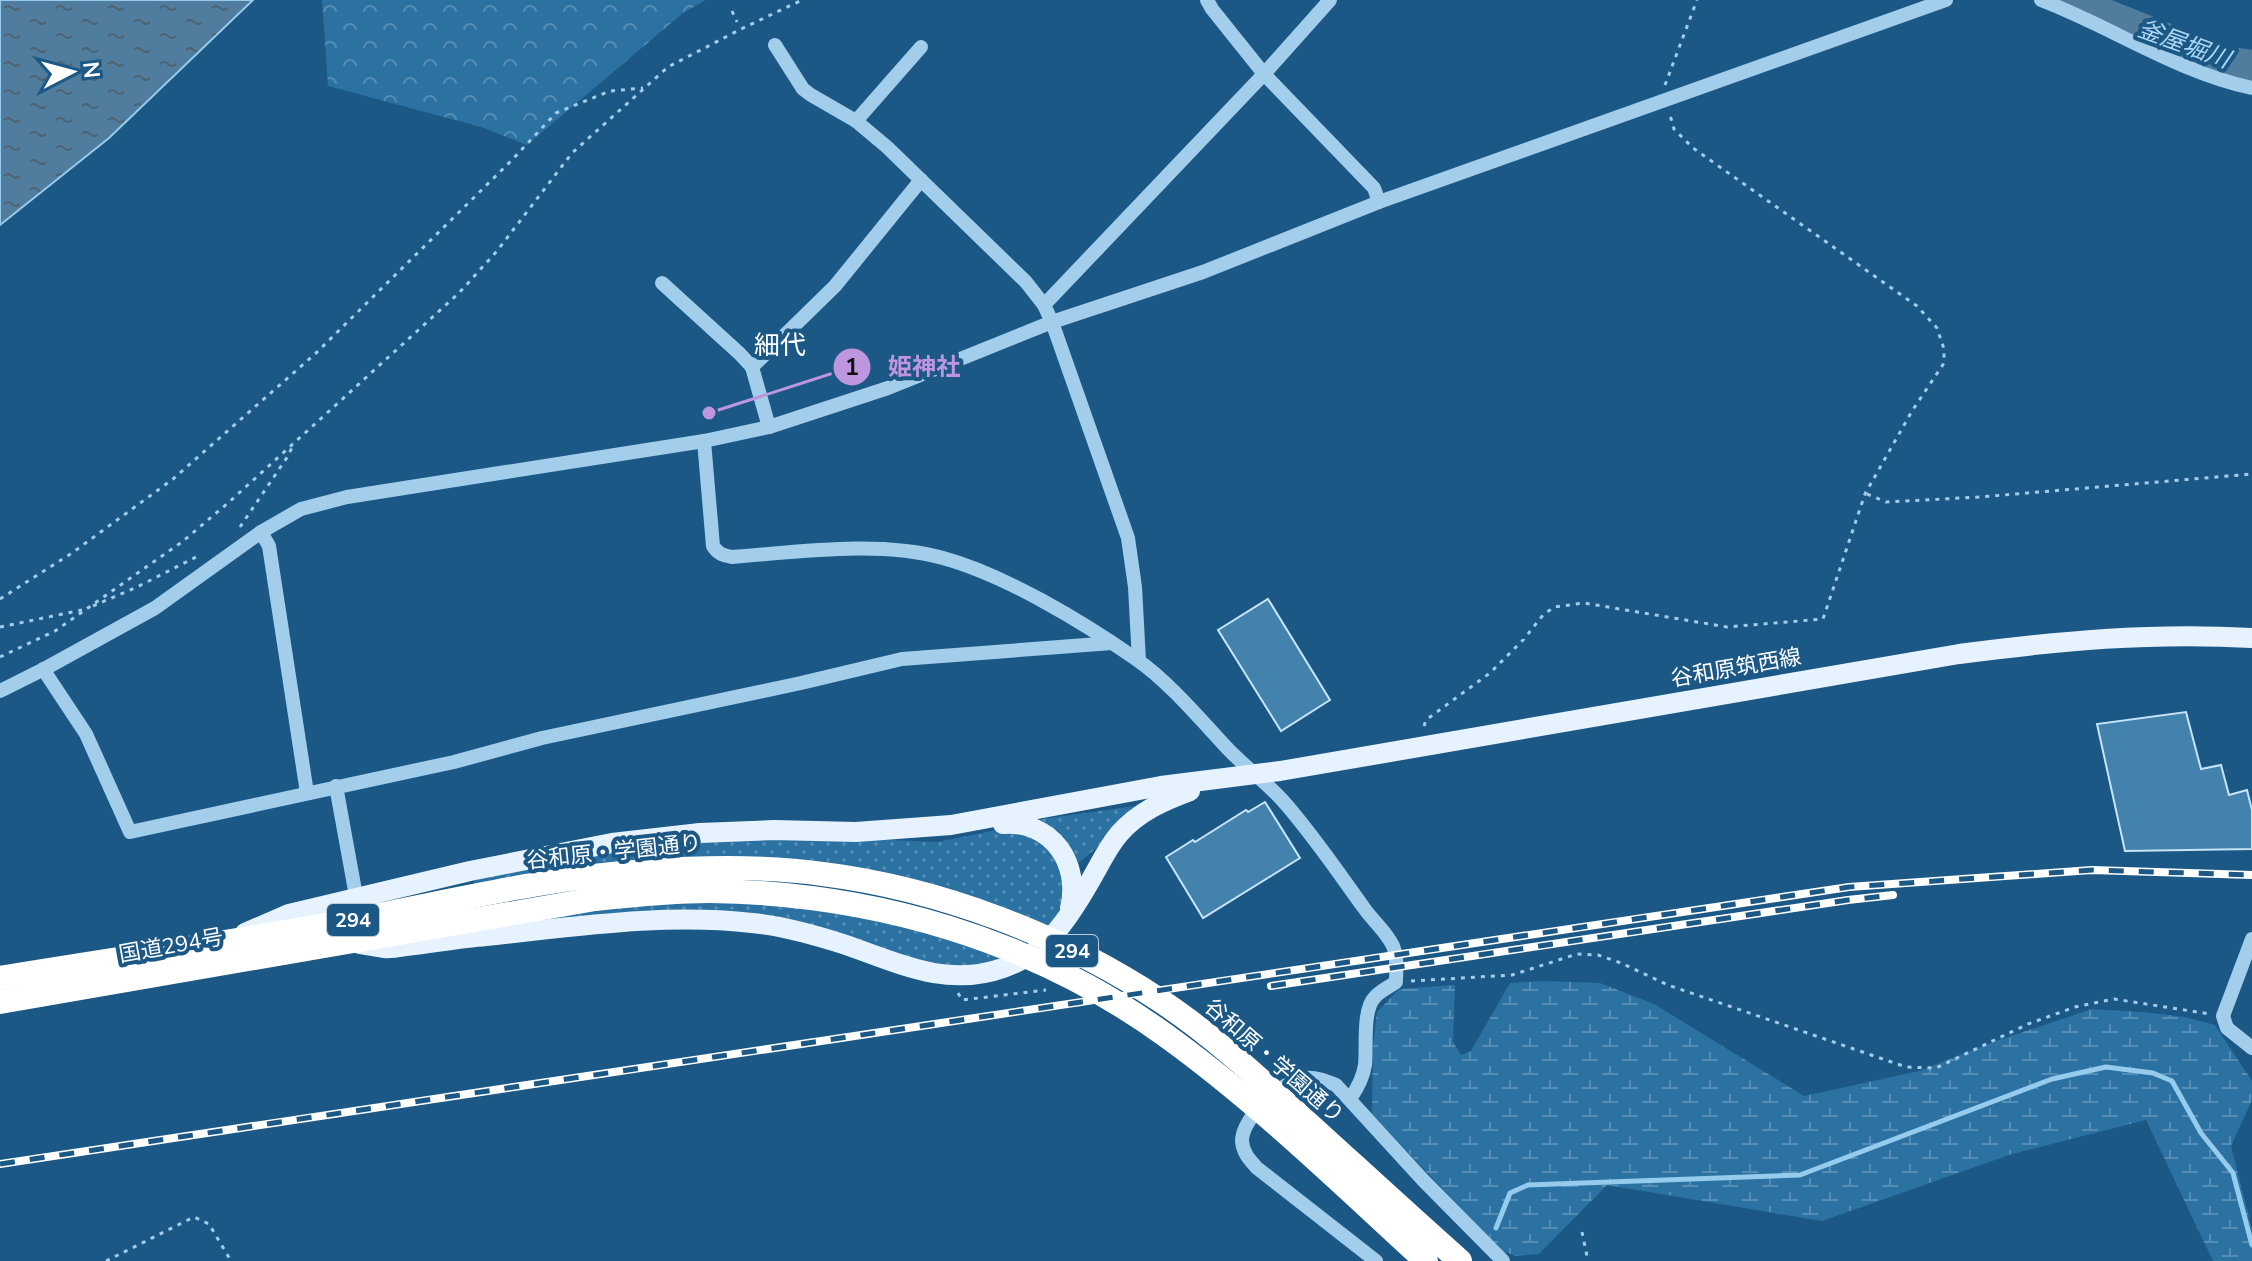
<svg xmlns="http://www.w3.org/2000/svg" width="2252" height="1261" viewBox="0 0 2252 1261" font-family="'Nunito Sans','Noto Sans JP',sans-serif">
<defs>
<pattern id="grass-dots" width="8" height="8" patternUnits="userSpaceOnUse" patternTransform="scale(2)"><rect width="8" height="8" fill="#2b71a2"/><path d="M2 2h.1M6 6h.1" fill="none" stroke="#558db5" stroke-width="1.8" stroke-linecap="round"/></pattern>
<pattern id="forest-crowns" width="20" height="18" patternUnits="userSpaceOnUse" patternTransform="scale(2)"><rect width="20" height="18" fill="#2b71a2"/><path d="M2 6a3 3 0 1 1 6 0M12 15a3 3 0 1 1 6 0" fill="none" stroke="#558db5"/></pattern>
<pattern id="wetland-marsh" width="20" height="14" patternUnits="userSpaceOnUse" patternTransform="scale(2)"><rect width="20" height="14" fill="#2b71a2"/><path d="M1 5h8M5 5V1M11 12h8M15 12V8" fill="none" stroke="#558db5"/></pattern>
<pattern id="water-ripples" width="26" height="14" patternUnits="userSpaceOnUse" patternTransform="scale(2)"><rect width="26" height="14" fill="#507c9d"/><path d="M2 4q2-2 4 0t4 0M15 11q2-2 4 0t4 0" fill="none" stroke="#4e6474"/></pattern>
</defs>
<rect width="100%" height="100%" fill="#1b5885"/>
<g fill="url(#grass-dots)">
<path d="M1135 806 1112 829 1103 843 1077 864 1035 820Z"/>
<path d="M1002 829 1034 834 1061 862 1067 891 1058 919 1049 927 1011 910 909 878 822 861 757 858 475 885 473 878 563 858 738 839 828 837 937 842Z"/>
<path d="M752 900 858 916 959 942 1006 959 948 969 815 930 486 926 607 906Z"/>
</g>
<path fill="url(#forest-crowns)" d="M322 0H706L683 13 527 145 481 127 328 86Z"/>
<path fill="url(#wetland-marsh)" d="M1542 981 1600 983 1654 1004 1804 1096 1919 1071 1996 1041 2092 1009 2143 1012 2185 1017 2215 1025 2252 1081V1100L2231 1146 2252 1229V1261H2213L2146 1120 2012 1154 1822 1221 1607 1185 1539 1254 1517 1256 1501 1251 1372 1114 1373 1045 1377 1012 1399 989 1455 985 1453 1042 1461 1055 1471 1051 1510 983Z"/>
<path fill="url(#water-ripples)" stroke="#95cbed" stroke-width="2" d="M0 0H253L109 138 0 225Z"/>
<g fill="none" stroke-linecap="round" stroke-linejoin="round">
<path stroke="#95cbed" stroke-width="5" d="M1496 1228 1510 1193 1528 1185 1800 1175 2052 1079 2106 1067 2153 1073 2172 1081 2201 1133 2233 1173 2252 1245"/>
<path stroke="#507c9d" stroke-width="32" d="M2073 0 2081 5 2224 62 2252 66"/>
</g>
<g fill="#4482ae" stroke="#c7e4f8" stroke-width="2">
<path d="M1268 599 1330 700 1281 731 1218 630Z"/>
<path d="M2186 712 2201 769 2221 765 2229 795 2247 790 2252 810V849L2125 851 2097 724Z"/>
<path d="M1265 802 1300 858 1203 918 1166 857 1193 840 1195 842 1246 810 1248 812Z"/>
</g>
<g fill="none" stroke-linecap="round" stroke-linejoin="round">
<g stroke="#a2cdeb" stroke-width="3" stroke-dasharray="4 6" stroke-linecap="butt">
<path d="M732 11 737 22"/>
<path d="M1665 85 1697 0"/>
<path d="M1867 494 1886 502 1980 497 2252 474"/>
<path d="M240 527 288 456 294 443"/>
<path d="M0 599 72 553 173 479 315 354 511 161 556 113 610 91 643 88"/>
<path d="M93 606 137 587 198 556"/>
<path d="M0 627 82 610"/>
<path d="M0 657 55 631 182 542 228 503 459 293 497 251 572 153 668 67 741 29 802 0"/>
<path d="M1424 726 1426 720 1490 673 1524 639 1543 615 1554 607 1584 603 1727 627 1823 619 1865 494 1912 411 1944 363V349L1937 328 1917 306 1693 148 1674 129 1670 115"/>
<path d="M1411 981 1512 975 1577 954 1598 955 1621 963 1668 985 1906 1067 1936 1068 2028 1024 2075 1007 2114 999 2210 1014"/>
<path d="M958 993 962 1000 1046 990"/>
<path d="M1582 1232 1588 1261"/>
<path d="M106 1261 194 1217 209 1224 231 1261"/>
</g>
<g stroke="#a2cdeb" stroke-width="14">
<path d="M1207 0 1212 9 1264 74 1374 188 1379 202"/>
<path d="M2041 0C2112 27 2177 72 2252 88"/>
<path d="M775 45 803 89 811 95 856 121 887 147 1026 282 1044 305 1052 322 1128 538 1135 587 1139 661"/>
<path d="M856 121 921 47"/>
<path d="M662 283 740 354 752 367 769 427"/>
<path d="M1044 305 1264 74 1330 0"/>
<path d="M752 367 835 286 921 180"/>
<path d="M704 441 713 546C718 554 723 555 732 557 798 552 879 540 943 558 1005 575 1083 622 1136 659 1168 681 1200 719 1227 748 1245 767 1266 782 1284 802 1313 835 1338 872 1364 908 1373 921 1386 931 1393 946 1398 958 1396 970 1396 982 1389 987 1380 991 1375 997 1362 1010 1367 1047 1365 1065 1363 1078 1357 1089 1350 1099"/>
<path d="M261 532 269 546 307 793"/>
<path d="M43 669 86 734 130 832 454 762 542 738 801 683 902 659 1112 643"/>
<path d="M0 691 46 668 155 608 261 532 301 509 347 497 704 441 769 427 888 388 1052 322 1203 272 1379 202 1946 0"/>
<path d="M336 786 358 907"/>
<path d="M2252 939 2223 1016 2227 1028 2252 1048"/>
<path d="M1376 1261 1257 1168C1249 1159 1243 1153 1242 1141 1242 1117 1283 1080 1305 1078 1316 1077 1326 1081 1336 1085L1423 1180 1503 1261"/>
</g>
<g stroke="#e6f3ff" stroke-width="20">
<path d="M1003 824C1051 820 1081 863 1070 908"/>
<path d="M245 933 289 914 470 871 612 843 700 833 774 830 856 832 951 825 1161 786 1280 771 1959 654C2059 641 2151 632 2252 638"/>
<path d="M360 944C368 945 376 947 384 948 394 949 404 946 414 945 438 942 462 938 486 936 574 927 663 913 752 923 783 926 815 935 846 945 898 963 947 988 1003 968 1048 953 1071 915 1093 876 1101 862 1108 847 1119 834 1138 812 1163 801 1190 791"/>
</g>
<g stroke="#fff" stroke-width="24">
<path d="M0 978C121 958 243 941 363 918 457 900 551 877 647 871 705 867 765 866 823 874 940 889 1059 934 1158 999 1210 1033 1254 1074 1300 1116 1353 1164 1406 1213 1460 1261"/>
<path d="M0 1002 595 899C633 895 672 891 710 891 873 893 1032 939 1165 1035 1258 1102 1342 1184 1426 1261"/>
</g>
<defs>
<g id="rail">
<path d="M1271 986 1848 900 1893 895"/>
<path d="M0 1164 1849 887 2092 870 2252 875"/>
</g>
</defs>
<use href="#rail" stroke="#fff" stroke-width="8"/>
<use href="#rail" stroke="#1b5885" stroke-width="5" stroke-dasharray="15" stroke-linecap="butt"/>
</g>
<g text-anchor="middle" dominant-baseline="central" stroke-width="8" stroke-linejoin="round" paint-order="stroke">
<g fill="#1b5885" stroke="#bbcdda" stroke-width="2">
<rect x="327" y="904" width="52" height="32" rx="6"/>
<rect x="1046" y="935" width="52" height="32" rx="6"/>
</g>
<g font-size="20" font-weight="bold" fill="#fff">
<text x="353" y="920">294</text>
<text x="1072" y="951">294</text>
</g>
<g font-size="22" fill="#fff" stroke="#1b5885">
<text transform="translate(1736 668) rotate(-10)">谷和原筑西線</text>
<text transform="translate(614 852) rotate(-6)">谷和原・学園通り</text>
<text transform="translate(171 946) rotate(-10)">国道294号</text>
<text transform="translate(1274 1061) rotate(41)">谷和原・学園通り</text>
</g>
<g font-size="24" font-style="italic" fill="#add7f3" stroke="#1b5885">
<text transform="translate(2184 44) rotate(20)">釜屋堀川</text>
</g>
<g font-size="26" fill="#fff" stroke="#1b5885">
<text x="780" y="345">細代</text>
</g>
</g>
<path fill="none" stroke="#bd96df" stroke-width="3" d="M709 413L852 367"/>
<g fill="#bd96df" stroke="#1b5885" stroke-width="3">
<circle cx="709" cy="413" r="8"/>
<circle cx="852" cy="367" r="20"/>
</g>
<g font-size="24" text-anchor="middle" font-weight="bold" fill="#111">
<text x="852" y="375">1</text>
</g>
<g font-size="24" text-anchor="middle" font-weight="bold" fill="#bd96df" stroke="#1b5885" stroke-width="8" stroke-linejoin="round" paint-order="stroke">
<text x="924" y="375">姫神社</text>
</g>
<g transform="translate(72 72) rotate(84)" stroke="#1b5885" stroke-width="6" paint-order="stroke">
<path d="M0-6L14 30L0 20L-14 30Z" fill="#ffffff"/>
<text y="-12" font-size="22" font-weight="bold" text-anchor="middle" fill="#ffffff">N</text>
</g>
</svg>
